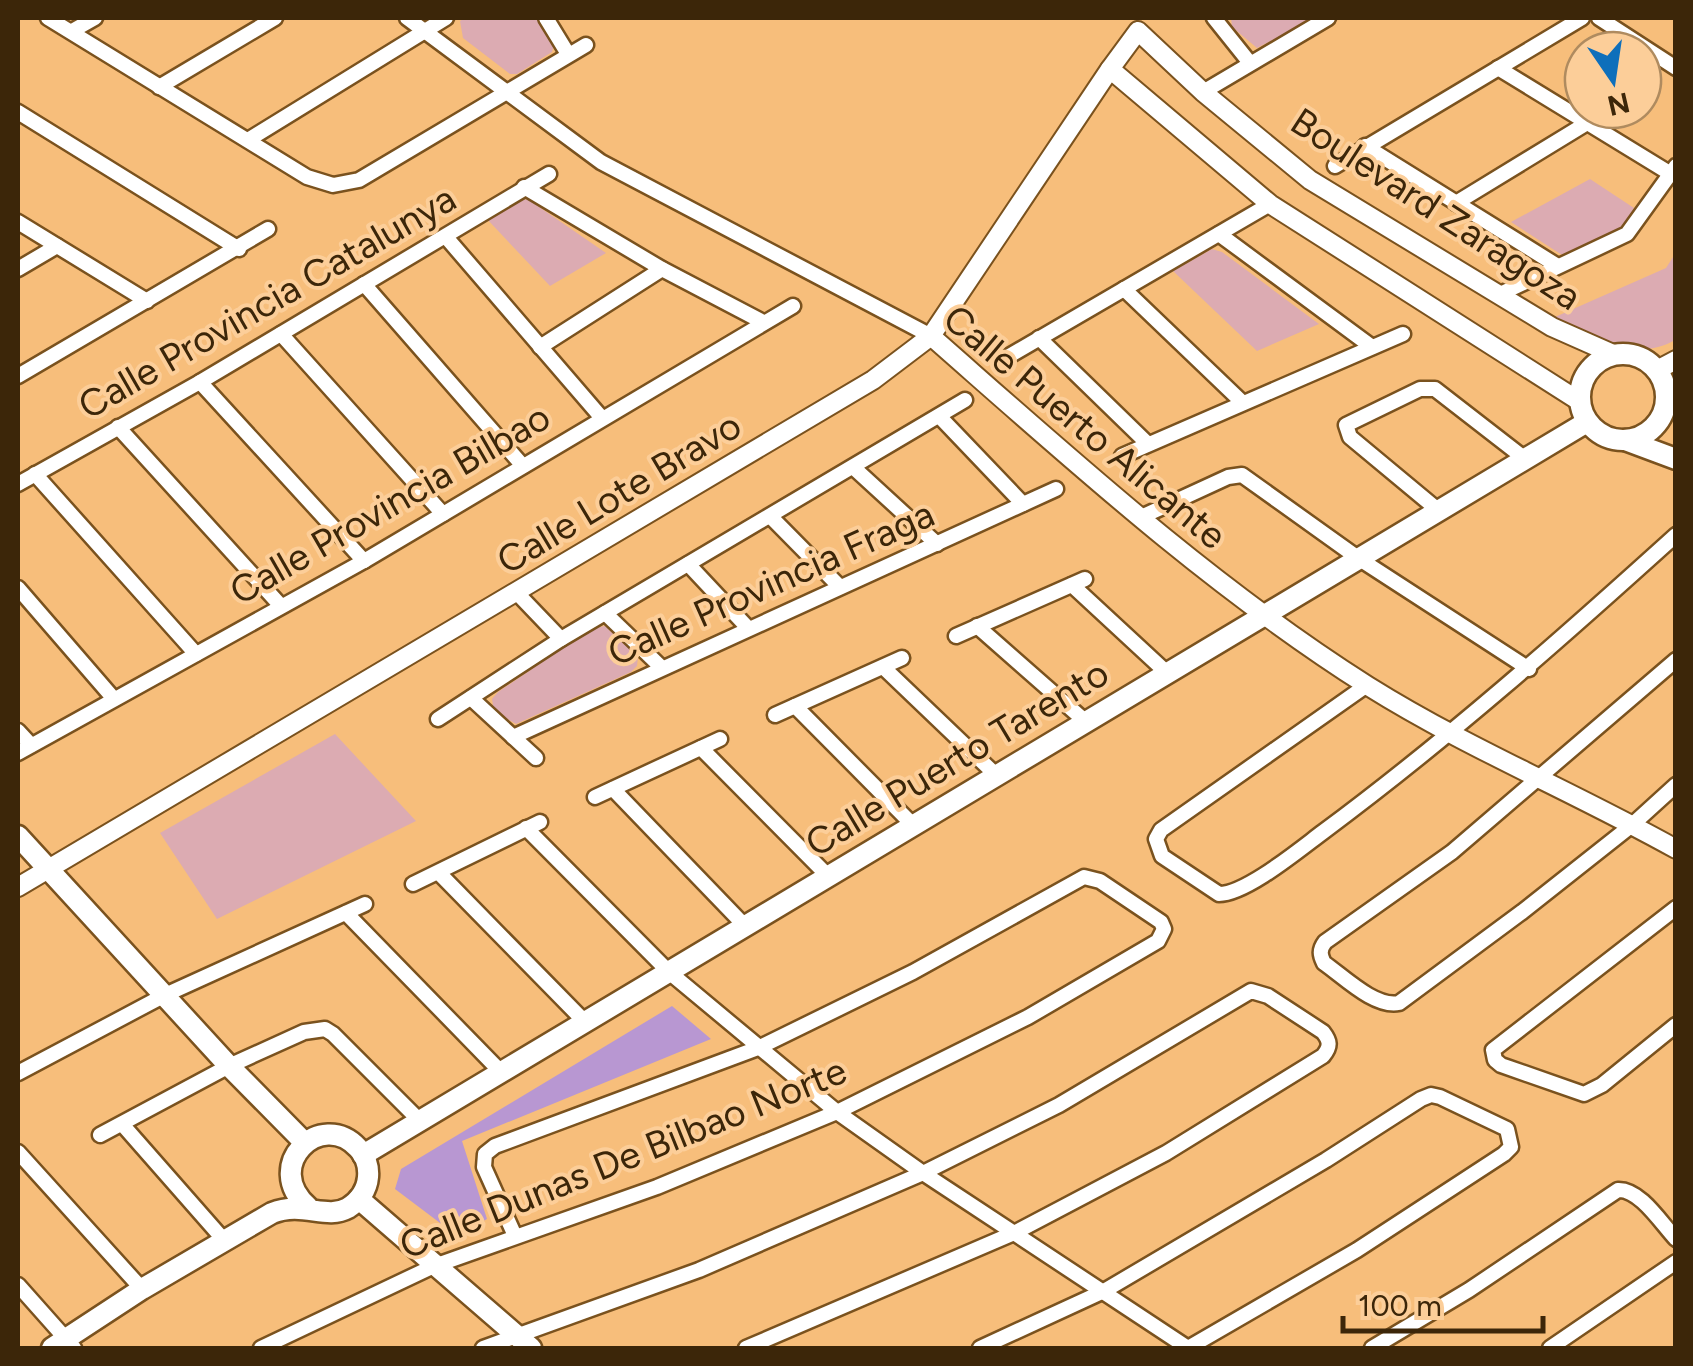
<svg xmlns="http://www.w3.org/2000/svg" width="1693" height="1366" viewBox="0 0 1693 1366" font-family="Figtree,sans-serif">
<rect width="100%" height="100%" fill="#f7be7b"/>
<g fill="#dcabb2">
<path d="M465 18H538L554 45 552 52 517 74H510L463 38 460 21Z"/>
<path d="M1231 18H1316L1257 48 1232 27Z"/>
<path d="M1590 179 1634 208 1625 226 1562 255 1511 222Z"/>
<path d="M523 199 529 200 606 253 550 286 486 218Z"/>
<path d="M1212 249 1222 252 1319 324 1257 351 1173 271Z"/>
<path d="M1675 254V340C1636 363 1590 338 1555 317L1666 268Z"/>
<path d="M605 626 638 657 637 666 631 672 516 724 494 711 492 699 498 692 591 629Z"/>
<path d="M335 734 416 821 217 919 160 833Z"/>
</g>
<path fill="#b897d2" d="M672 1006 711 1039 462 1141 487 1219 456 1235 395 1189 401 1169Z"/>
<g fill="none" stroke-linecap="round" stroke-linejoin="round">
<defs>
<g id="minor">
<path d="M48 18 307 177 333 185 359 180 586 45"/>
<path d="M407 18 601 162 931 336"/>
<path d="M546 18 568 54"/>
<path d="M1214 18 1250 63"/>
<path d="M1599 18 1676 68"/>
<path d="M72 31 95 18"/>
<path d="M1498 68 1671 174"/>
<path d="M159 87 275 18"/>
<path d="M1203 92 1328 18"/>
<path d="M18 112 239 249"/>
<path d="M248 140 446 18"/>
<path d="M1365 146 1556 265"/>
<path d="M1335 166 1582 18"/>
<path d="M524 187 662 269 763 322"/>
<path d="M1456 203 1587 123"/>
<path d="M18 222 147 301"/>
<path d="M1219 234 1372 347"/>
<path d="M446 237 601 417"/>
<path d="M18 269 57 246"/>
<path d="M364 284 523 466"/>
<path d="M1124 289 1243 403"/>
<path d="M1498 295 1627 234 1676 166"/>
<path d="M281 334 443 514"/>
<path d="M1039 338 1148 444"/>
<path d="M540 347 662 269"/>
<path d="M1004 359 1270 204"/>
<path d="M18 376 268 229"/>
<path d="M200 382 364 561"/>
<path d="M939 416 1023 504"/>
<path d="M118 427 281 606"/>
<path d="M1122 456 1403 334"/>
<path d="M853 467 937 544"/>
<path d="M35 474 196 654"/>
<path d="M18 484 200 382 549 174"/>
<path d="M1439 511 1350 437 1346 425 1420 389H1435L1524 458"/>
<path d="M770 516 840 587"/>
<path d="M1139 518 1228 477 1242 475 1358 558 1529 669"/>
<path d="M688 564 748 628"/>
<path d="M1072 585 1166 672"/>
<path d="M18 588 114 699"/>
<path d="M516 592 561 639"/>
<path d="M605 613 661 667"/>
<path d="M977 626 1085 721"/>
<path d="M956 636 1085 579"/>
<path d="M1676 660 1452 852 1325 942C1319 950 1320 955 1324 963 1344 977 1375 1008 1399 1003L1522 912 1632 825 1676 785"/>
<path d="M883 667 996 775"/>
<path d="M1367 685 1161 830 1156 839 1162 856 1219 894C1246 894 1300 849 1323 832 1447 740 1561 639 1676 535"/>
<path d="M471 698 536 758"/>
<path d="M795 706 913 825"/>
<path d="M775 715 902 658"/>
<path d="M438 719 561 639 965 400"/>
<path d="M18 731 31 745"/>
<path d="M513 737 1056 489"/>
<path d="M701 748 828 876"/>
<path d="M18 753 364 561 793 306"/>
<path d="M613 789 745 926"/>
<path d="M595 797 720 739"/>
<path d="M526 828 669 972 837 1112 923 1173 1188 1348"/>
<path d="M439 873 584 1021"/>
<path d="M413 884 540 822"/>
<path d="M1676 908 1493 1050 1495 1060 1501 1065 1584 1094 1602 1085 1676 1025"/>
<path d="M346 913 501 1072"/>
<path d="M18 1073 165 995 365 904"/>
<path d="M122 1124 223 1239"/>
<path d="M100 1135 229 1066 304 1032 325 1029 333 1034 420 1121"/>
<path d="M18 1152 142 1289"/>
<path d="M18 1285 74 1348"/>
<path d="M261 1348 434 1266 657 1187 837 1112 1028 1017 1158 941 1164 929 1161 922 1100 881 1084 877 913 972 758 1048 495 1146 485 1154 484 1167 515 1236"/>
<path d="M483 1348 699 1270 923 1173 1059 1105 1251 991 1268 996 1323 1032C1330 1041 1331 1046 1323 1056L1166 1153 1014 1233 746 1348"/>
<path d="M980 1348 1104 1291 1326 1160 1421 1099 1431 1095 1440 1097 1507 1129 1511 1147 1504 1154 1357 1250 1188 1348"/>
<path d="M1372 1348 1469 1290 1618 1190C1640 1189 1661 1223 1676 1239"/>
<path d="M1550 1348 1676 1262"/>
</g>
<g id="tertiary">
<path d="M1110 69 1270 204 1579 401"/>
<path d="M931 336C1071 459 1210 586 1368 686 1467 748 1574 792 1676 849"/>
<path d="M1657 370 1676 360"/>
<path d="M18 887 873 380 931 336 1110 69 1138 31 1203 92 1310 180 1552 327 1613 354"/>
</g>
<g id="secondary">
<circle cx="1623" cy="397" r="43"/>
<path d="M1625 440 1676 459"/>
<path d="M18 836 229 1066 305 1143"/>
<path d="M363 1155 1587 422"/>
<path d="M359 1199 531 1348"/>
<path d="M52 1348 142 1289 272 1213C303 1201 326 1220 348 1208 359 1201 367 1190 368 1177 369 1166 365 1155 358 1148 321 1108 261 1166 308 1207"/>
</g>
</defs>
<use href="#minor" stroke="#7a521e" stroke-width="19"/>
<use href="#tertiary" stroke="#7a521e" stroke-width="22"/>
<use href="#secondary" stroke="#7a521e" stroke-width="25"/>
<use href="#minor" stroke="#fff" stroke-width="14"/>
<use href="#tertiary" stroke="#fff" stroke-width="18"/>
<use href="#secondary" stroke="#fff" stroke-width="20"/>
</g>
<g text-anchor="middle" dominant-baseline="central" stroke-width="8" stroke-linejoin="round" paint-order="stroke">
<g font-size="38" fill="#3c2609" stroke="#fcce99">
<text transform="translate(1436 209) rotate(33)">Boulevard Zaragoza</text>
<text transform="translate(267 302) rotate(-30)">Calle Provincia Catalunya</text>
<text transform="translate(1085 427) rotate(40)">Calle Puerto Alicante</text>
<text transform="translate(619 493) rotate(-31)">Calle Lote Bravo</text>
<text transform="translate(390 504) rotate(-30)">Calle Provincia Bilbao</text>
<text transform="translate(771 583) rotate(-24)">Calle Provincia Fraga</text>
<text transform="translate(957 758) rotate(-31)">Calle Puerto Tarento</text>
<text transform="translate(623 1158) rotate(-22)">Calle Dunas De Bilbao Norte</text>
</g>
</g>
<rect width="1693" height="1366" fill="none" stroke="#3c2609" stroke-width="40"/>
<g transform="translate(1613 80) rotate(167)"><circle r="48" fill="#fcce99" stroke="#af8b5f" stroke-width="2.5"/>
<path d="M0-8L18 38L0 25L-18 38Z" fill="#0e6fbb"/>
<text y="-15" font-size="28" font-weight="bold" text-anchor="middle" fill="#3c2609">N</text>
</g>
<path d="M1343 1316v15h200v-15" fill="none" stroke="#3c2609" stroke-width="5"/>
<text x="1358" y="1316" font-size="30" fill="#3c2609" stroke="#fcce99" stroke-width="8" paint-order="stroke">100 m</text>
</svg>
